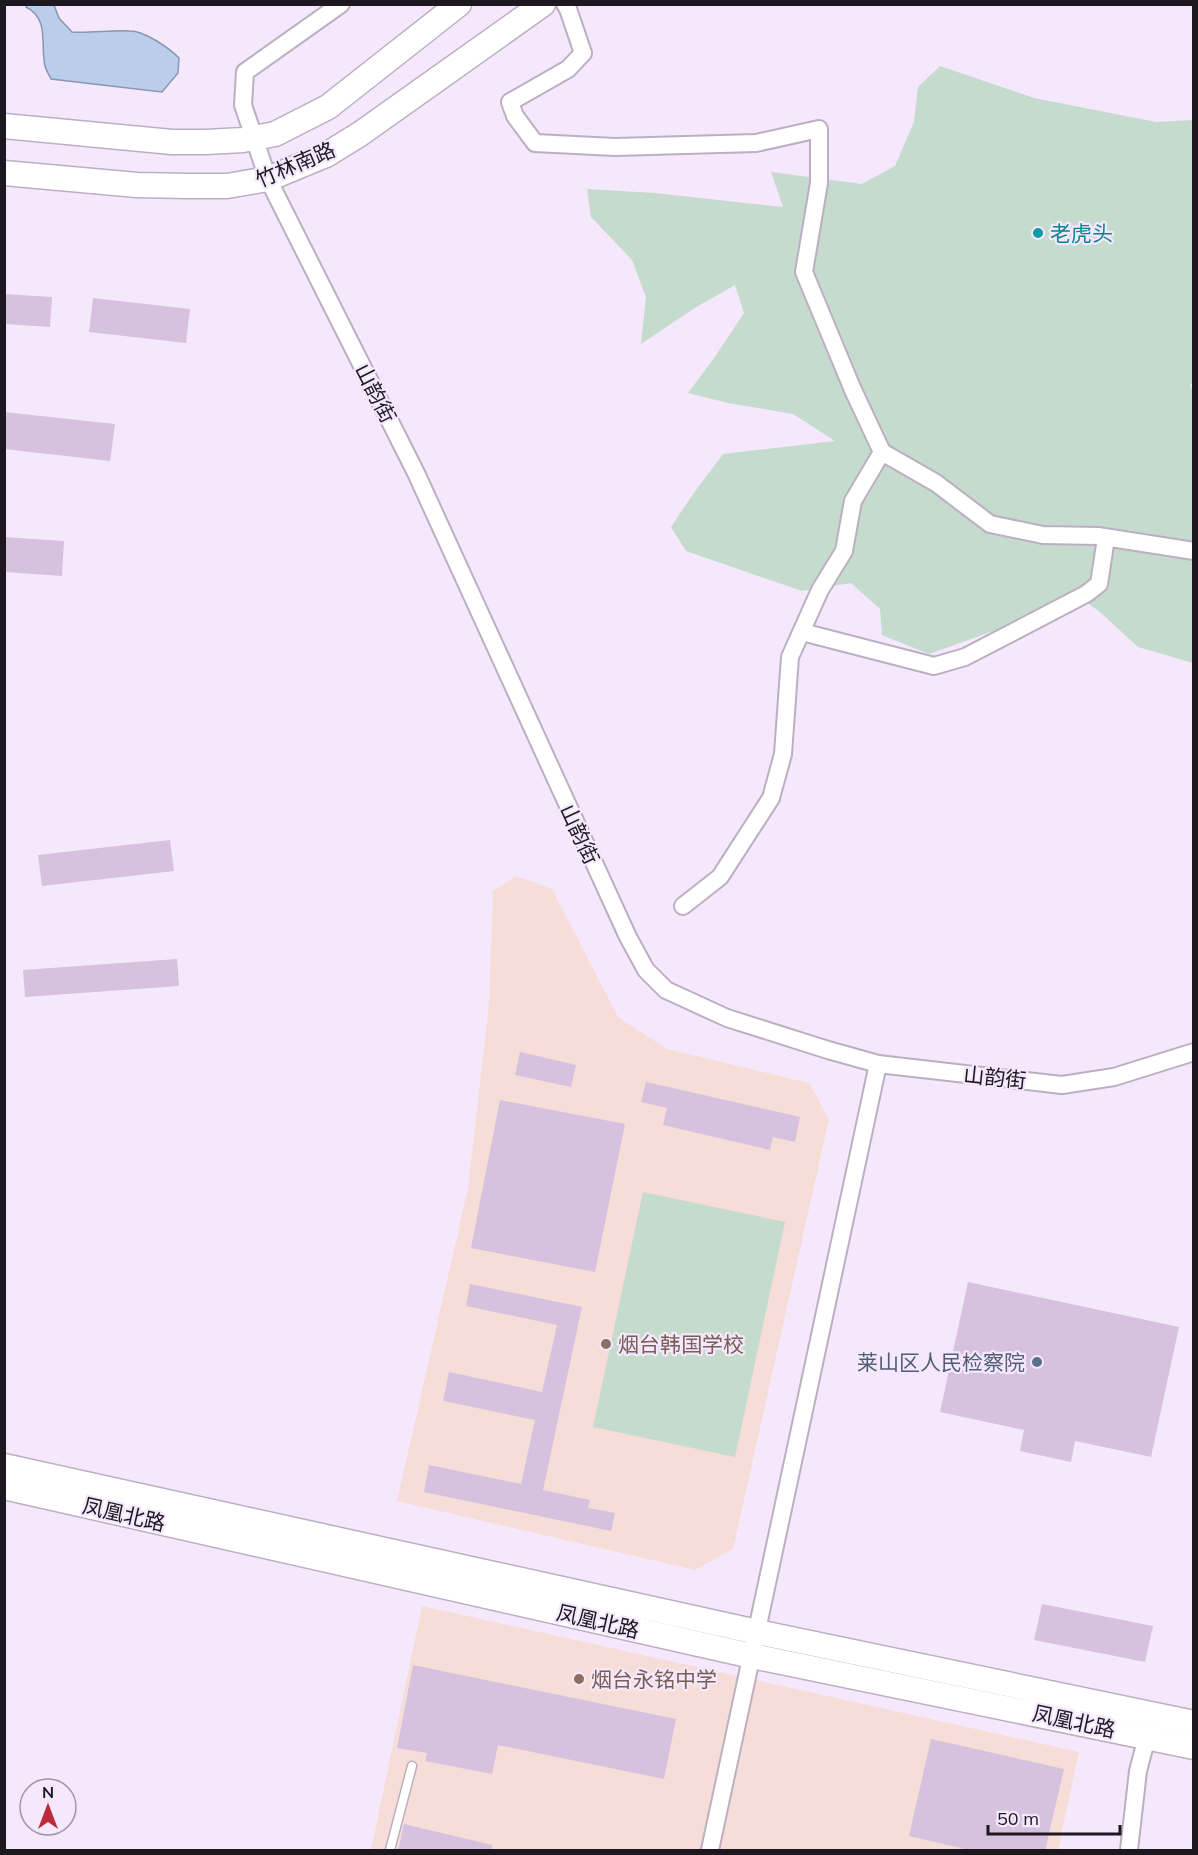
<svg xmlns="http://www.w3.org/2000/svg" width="1198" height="1855" viewBox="0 0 1198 1855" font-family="Mulish,'Noto Sans SC',sans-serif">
<rect width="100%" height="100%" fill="#f5e8fc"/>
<g fill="#f7ddd7">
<path d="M516 876 552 889 618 1017 667 1049 809 1083 829 1119 733 1549 695 1570 397 1501 468 1188 489 1003 493 891Z"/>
<path d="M422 1606 1079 1752 1058 1850H371Z"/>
</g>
<g fill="#c5dbcd">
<path d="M940 66 1034 98 1156 122 1193 120 1194 381 1190 385 1194 394 1193 663 1138 647 1101 613 1075 593 1013 624 929 654 882 635 880 609 851 583 802 591 686 551 671 527 693 494 723 454 835 441 793 414 728 403 688 393 714 358 744 313 735 285 693 309 641 344 646 297 632 260 591 217 587 189 655 193 783 207 771 172 862 184 895 166 914 122 918 87Z"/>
<path d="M643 1192 785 1222 735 1457 593 1427Z"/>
</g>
<path fill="#baceec" stroke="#8b97ae" stroke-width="1.5" d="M26 5H54L59 18 72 32C92 33 111 30 130 31 145 31 169 48 179 58L178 73 162 92 51 79C49 75 46 70 45 66 40 45 50 19 26 7Z"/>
<g fill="#d6c1df">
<path d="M4 294 52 297 50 327 4 324Z"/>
<path d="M93 298 190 309 186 343 89 332Z"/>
<path d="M4 412 115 424 110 461 4 449Z"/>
<path d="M4 537 64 541 62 576 4 572Z"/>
<path d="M170 840 174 871 42 886 38 855Z"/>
<path d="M177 959 179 986 25 997 23 970Z"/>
<path d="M520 1052 576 1065 571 1087 515 1075Z"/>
<path d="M646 1082 800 1117 795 1142 773 1137 770 1150 663 1125 667 1108 641 1102Z"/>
<path d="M500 1100 625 1124 595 1272 471 1248Z"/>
<path d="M968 1282 1179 1327 1151 1457 1075 1441 1071 1462 1020 1451 1024 1430 940 1412Z"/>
<path d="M470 1284 582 1307 543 1490 590 1500 588 1508 615 1513 611 1531 424 1492 429 1465 521 1484 535 1420 443 1401 449 1372 542 1392 557 1325 466 1306Z"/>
<path d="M1042 1604 1153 1626 1145 1662 1034 1640Z"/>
<path d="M413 1665 676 1719 664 1779 498 1745 492 1774 425 1761 427 1753 397 1748Z"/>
<path d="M931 1739 1064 1769 1045 1851H973L909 1836Z"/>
<path d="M404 1824 492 1845V1851H398Z"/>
</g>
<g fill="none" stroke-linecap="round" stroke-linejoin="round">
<defs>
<path id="lane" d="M390 1850 412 1766"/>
<g id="street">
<path d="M341 4 245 72 243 105 268 179 416 473 628 937 646 970 666 990 727 1018 828 1050 878 1064 1062 1085 1114 1077 1194 1052"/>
<path d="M565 4 568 9 583 53 568 69 510 102 515 116 535 143 615 147 756 143 819 129V183L804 272 853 390 882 452 853 501 844 551 820 590 790 657 783 754 771 798 720 877 683 906"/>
<path d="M882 452 936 483 990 524 1043 535 1098 536 1194 551"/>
<path d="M802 632 934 666 965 657 1086 594 1099 584 1106 538"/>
<path d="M710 1850 878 1064"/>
<path d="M1129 1850 1138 1771 1147 1737"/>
</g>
<g id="secondary">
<path d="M4 126 172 142H206L243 140 275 134 328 107 459 4"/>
<path d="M4 173 137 185 187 186H227L268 179 326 155 360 134 543 4"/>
<path d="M4 1466 757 1632 1194 1723"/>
<path d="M4 1487 752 1656 1194 1747"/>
</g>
</defs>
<use href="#lane" stroke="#bcafc2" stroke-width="11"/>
<use href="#street" stroke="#bcafc2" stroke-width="20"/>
<use href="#secondary" stroke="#bcafc2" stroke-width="27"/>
<use href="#lane" stroke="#fff" stroke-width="8"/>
<use href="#street" stroke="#fff" stroke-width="16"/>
<use href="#secondary" stroke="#fff" stroke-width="24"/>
</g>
<circle fill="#0f9aa8" stroke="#f5e8fc" stroke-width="2" cx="1038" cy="233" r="6"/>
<g fill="#8d6e63" stroke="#f5e8fc" stroke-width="2">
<circle cx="606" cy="1344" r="6"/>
<circle cx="579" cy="1679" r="6"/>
</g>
<circle fill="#5c6f8a" stroke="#f5e8fc" stroke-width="2" cx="1037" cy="1362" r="6"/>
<g text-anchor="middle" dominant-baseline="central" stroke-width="4.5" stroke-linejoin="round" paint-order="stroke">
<g font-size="21" fill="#1d181f" stroke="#f5e8fc">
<text transform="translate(295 164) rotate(-23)">竹林南路</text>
<text transform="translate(376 393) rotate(63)">山韵街</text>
<text transform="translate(580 834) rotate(65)">山韵街</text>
<text transform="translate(995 1077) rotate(6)">山韵街</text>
<text transform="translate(124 1514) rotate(13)">凤凰北路</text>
<text transform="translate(598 1621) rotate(13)">凤凰北路</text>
<text transform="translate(1074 1721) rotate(12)">凤凰北路</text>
</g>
<g font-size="21" fill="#0d838f" stroke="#f5e8fc" text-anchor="start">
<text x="1050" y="233">老虎头</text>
</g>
<g font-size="21" fill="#785e54" stroke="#f5e8fc" text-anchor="start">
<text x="618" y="1344">烟台韩国学校</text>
<text x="591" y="1679">烟台永铭中学</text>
</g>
<g font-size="21" fill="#4e5e75" stroke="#f5e8fc" text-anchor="end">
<text x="1025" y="1362">莱山区人民检察院</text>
</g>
</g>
<rect width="1198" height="1855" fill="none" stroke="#1d181f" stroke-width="12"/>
<g transform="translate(48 1807)"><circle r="28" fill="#f5e8fc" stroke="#9f95a4" stroke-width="1.5"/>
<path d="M0-4.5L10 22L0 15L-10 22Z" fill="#bb2a3a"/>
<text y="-9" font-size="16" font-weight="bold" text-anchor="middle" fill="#1d181f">N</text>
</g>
<path d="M988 1825v9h132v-9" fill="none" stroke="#1d181f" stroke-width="3"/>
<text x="997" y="1825" font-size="18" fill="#1d181f" stroke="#f5e8fc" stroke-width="4.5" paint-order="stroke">50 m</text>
</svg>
